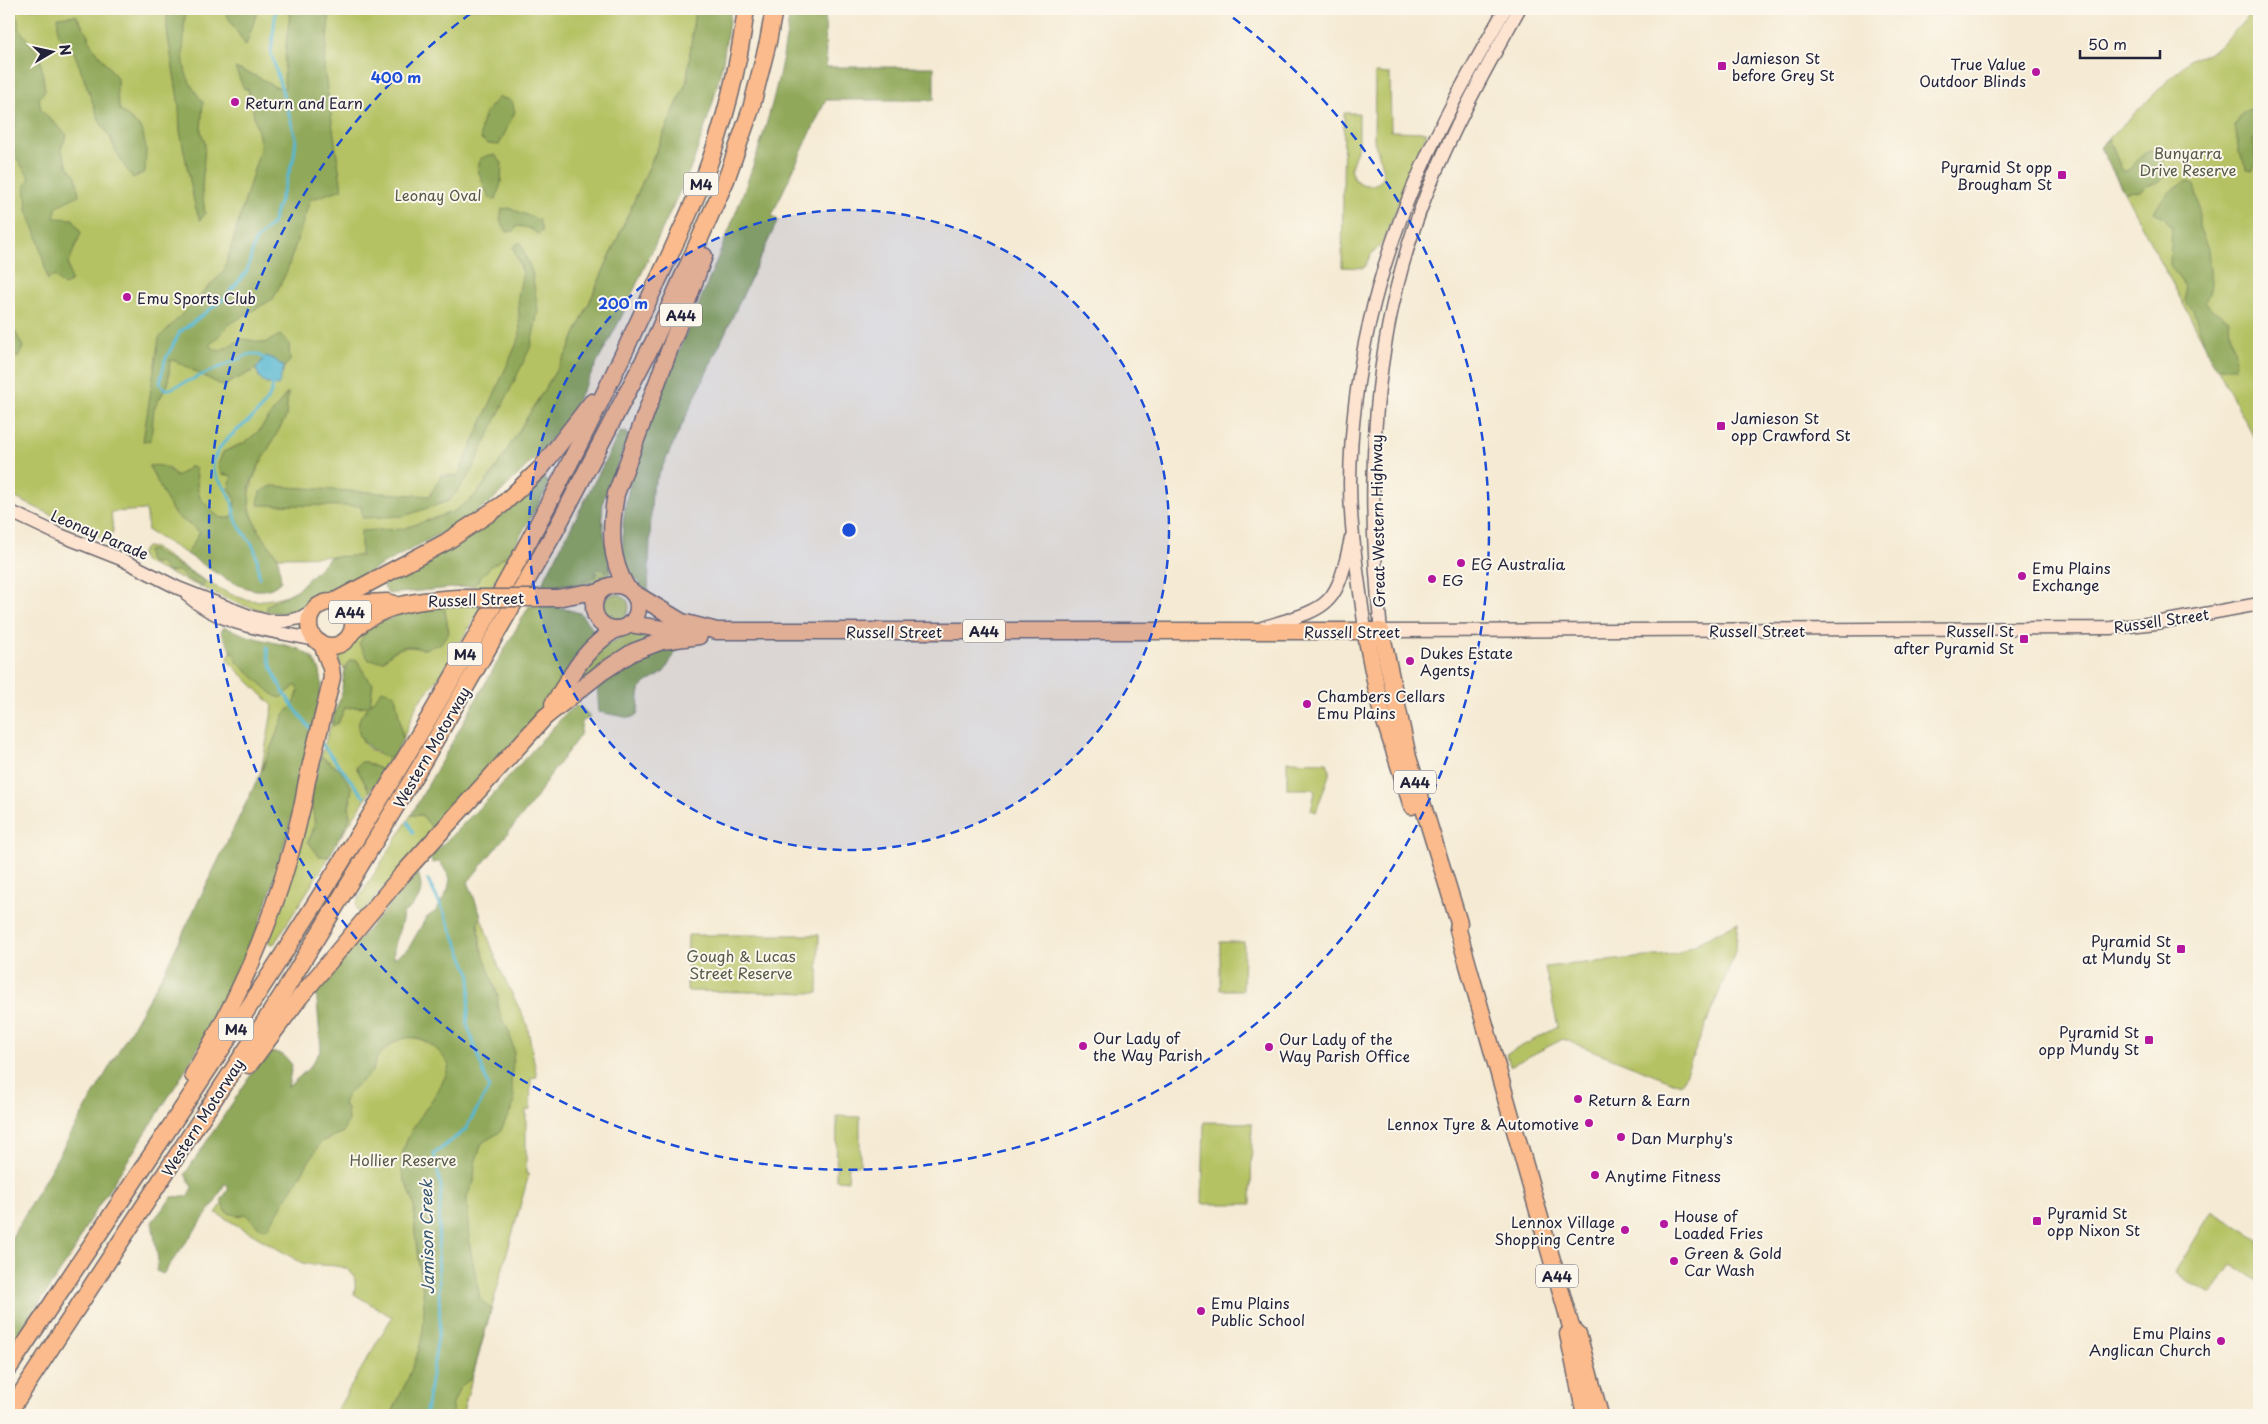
<svg xmlns="http://www.w3.org/2000/svg" width="2268" height="1424" viewBox="0 0 2268 1424" font-family="'Playpen Sans',sans-serif">
<rect width="100%" height="100%" fill="#fbf7ec"/>
<filter id="ink" filterUnits="userSpaceOnUse"><feTurbulence type="fractalNoise" baseFrequency=".02" numOctaves="2"/><feDisplacementMap in="SourceGraphic" scale="10" xChannelSelector="R" yChannelSelector="G"/><feConvolveMatrix kernelMatrix="1 2 1 2 8 2 1 2 1" color-interpolation-filters="sRGB"/></filter>
<filter id="wash" filterUnits="userSpaceOnUse"><feTurbulence type="fractalNoise" baseFrequency=".0096" numOctaves="4" result="noise"/><feDisplacementMap in="SourceGraphic" scale="20" xChannelSelector="R" yChannelSelector="G"/><feGaussianBlur stdDeviation="1.12" result="paint"/><feColorMatrix in="noise" values="0 0 0 0 0 0 0 0 0 0 0 0 0 0 0 0 0 1.4 0 .05"/><feComposite in="paint" operator="in"/></filter>
<g filter="url(#wash)">
<rect width="100%" height="100%" fill="#f5ead3"/>
<g fill="#b5c264" stroke="#6c7250" fill-rule="evenodd">
<path d="M9 9H695L687 81 568 351 493 473 460 515 370 556 278 557C238 506 243 493 273 440 283 422 288 414 287 393L258 432 244 443 223 452 218 465 232 476 229 488C237 499 236 505 232 518 217 520 215 514 206 504 203 501 200 499 199 495 196 487 198 476 195 467H190L176 477 169 468 163 467 174 514 200 532 187 554 148 531 146 510 111 512 113 531 108 541 9 495ZM157 353 289 361 284 367 282 375 267 385 260 379 256 369 223 386 176 361 170 360 168 384 154 408Z"/>
<path d="M2255 9H2259V447L2100 147 2190 59C2219 54 2236 29 2255 9Z"/>
<path d="M1375 73 1390 74 1391 131 1427 132 1382 244 1370 256 1364 268 1342 267 1344 113H1359V144L1351 167 1354 179C1359 183 1365 186 1372 185 1395 180 1377 154 1374 141Z"/>
<path d="M146 547 154 548C179 563 221 595 249 600 263 602 277 598 290 594L267 605V612L239 604 144 562 140 554Z"/>
<path d="M511 552 491 588 473 586 490 567Z"/>
<path d="M598 567 611 570 612 572C586 589 569 588 540 588L542 584 575 583Z"/>
<circle cx="616" cy="607" r="13"/>
<path d="M483 605 440 676 417 704 403 739 394 694C387 698 376 701 370 706 355 718 356 740 371 750 376 754 383 756 389 759L394 755 384 771 366 762 356 767 370 792 342 835 350 818 349 807 351 799 340 770 321 756 332 720 333 725 338 723 345 708 362 707 373 683 368 680 357 660 350 661 344 669 340 664 338 652 348 647 367 624 383 661C398 647 403 645 424 649L449 632 444 607Z"/>
<path d="M629 632 657 634 567 696 584 668 598 651Z"/>
<path d="M232 649 281 698 296 685 299 690 294 704 285 713 261 772 273 706 227 660Z"/>
<path d="M1287 761 1327 762 1330 772 1316 812 1311 810 1315 792 1312 789H1287Z"/>
<path d="M311 797C315 813 317 827 308 841L319 856 329 857 274 944 268 943 296 859Z"/>
<path d="M411 815H422L429 824 440 825 365 909 360 912 357 910 356 903Z"/>
<path d="M468 882 499 967 527 1024 537 1077 531 1078 530 1110H526V1174H529L462 1415H334L392 1317 354 1294C363 1255 320 1270 300 1262L216 1213 284 1113Z"/>
<path d="M1738 922 1736 947 1732 961 1681 1085 1563 1039 1510 1066 1507 1054 1558 1027 1545 967 1677 954Z"/>
<path d="M688 935H819L818 993 687 991Z"/>
<path d="M1220 942H1244L1243 990H1220Z"/>
<path d="M837 1116 860 1117V1165H849L848 1181 836 1180Z"/>
<path d="M1204 1122 1252 1123 1251 1204H1202Z"/>
<path d="M2212 1211 2259 1240V1281L2231 1264 2212 1295 2175 1273Z"/>
</g>
<g fill="#90a85a" stroke="#59654a">
<path d="M9 9H15L20 30 40 56 45 90 39 98 41 110 67 135 61 148 68 167 76 176 79 195 57 206 54 218 73 219 81 233 68 264 71 281 64 286 54 276 48 280 38 239 27 210 25 185 30 178 14 155 13 136 17 116 9 98Z"/>
<path d="M167 9H187C184 18 184 27 184 36 182 66 184 78 203 102L201 131 205 143 202 189 205 214 200 220 195 206 180 131 179 106 167 30Z"/>
<path d="M223 9H258L246 46Z"/>
<path d="M291 9H330L324 68 342 189 310 200 287 271 273 299 231 323 209 346 219 351 243 339 265 343 280 335 289 343 290 361 284 367 274 359 266 356 256 369 223 386 176 361 170 360 168 384 154 408 151 440 143 441 159 338 224 271 261 146 248 89H244L235 68 256 76 275 87 285 88C282 75 288 24 291 9Z"/>
<path d="M695 9H731L723 61 712 106 693 163 620 320 566 421 538 455 494 499 467 519 341 587 317 596 298 610 287 613 267 612V605L297 590 330 557 361 556V531L402 529 455 511 474 497 491 476 568 351 687 81Z"/>
<path d="M790 9H825L826 67H934V100H826L772 215 778 220 652 489 648 592C631 574 625 571 623 545 619 488 653 416 674 364 720 249 777 133 790 9Z"/>
<path d="M76 15 88 35 91 44 117 78V95L120 110 142 129 146 149 145 172 133 178 123 164 115 149 110 137 100 122 74 52 58 35V17Z"/>
<path d="M499 97 512 101 515 112 499 145 489 144 481 139C479 121 486 109 499 97Z"/>
<path d="M2250 109 2259 113V144L2253 139 2256 162 2253 170 2247 169 2239 152 2235 126 2243 112Z"/>
<path d="M2109 139 2122 170 2127 171C2137 164 2139 154 2152 150L2161 157 2167 171C2163 181 2159 185 2148 185L2140 191 2124 192 2100 147Z"/>
<path d="M488 155H495L502 163 501 183 496 199 489 198 478 170 480 159Z"/>
<path d="M2188 181 2194 185 2199 206V228L2208 249 2211 282 2210 291 2205 302 2211 309 2229 320C2229 338 2238 353 2235 368H2217L2209 356 2193 310 2185 301V287L2170 265 2172 228 2165 218 2154 212C2161 198 2173 187 2188 181Z"/>
<path d="M509 208 539 220 542 231 538 234 529 228 517 226 514 231 507 232 500 220 502 209Z"/>
<path d="M520 242 532 272 538 311 531 346 469 476 449 501 404 516 362 518 361 506 258 505 260 492 272 486 430 496 441 475 458 476 520 336 518 296 523 273 513 247Z"/>
<path d="M9 320 23 347 18 358 9 352Z"/>
<path d="M288 392 286 417 257 469 250 485 249 508 259 532 278 557 281 581C257 608 210 568 187 554L200 532 174 514 149 466C162 464 168 467 176 477L190 467H195C198 476 196 487 199 495 200 499 203 501 206 504 215 514 217 520 232 518 236 506 237 498 229 488L232 476 222 474 218 465 223 452 244 443 258 432Z"/>
<path d="M620 432H627L628 438C621 456 614 474 606 492 597 513 607 548 611 570L606 571 598 568 595 570 597 575C583 587 559 584 542 584Z"/>
<path d="M542 477 550 484 511 552 490 567 473 586 388 594 383 584 480 530 508 511Z"/>
<path d="M152 550 202 579 205 583 203 587 184 577 179 571 167 572 160 563H153L148 560 147 551Z"/>
<path d="M529 606 558 607 580 613 595 632 554 696 540 714 440 825 432 828 422 815H411Z"/>
<path d="M444 607 449 633 440 644 424 649 407 646 394 651 383 661 369 660 359 644 366 631 373 622 391 619 399 613Z"/>
<path d="M224 627 251 637 297 648 312 657 320 671 322 684C300 780 282 878 241 968 199 1057 139 1141 87 1224L74 1251 9 1348V1242L165 970 261 772 285 713 294 704 299 690 296 685 281 698 275 696 239 664 223 636 221 632Z"/>
<path d="M678 648C673 655 670 662 666 669 661 678 646 679 641 688 637 697 640 706 637 715L630 718 599 712 597 685 636 661 653 654Z"/>
<path d="M350 660H357L368 680 373 683 370 705 382 690 395 694 403 739 394 755 389 759C373 751 350 738 361 716 363 713 367 709 369 706L345 708 338 723 333 726C331 716 337 708 340 699 344 685 341 673 350 660Z"/>
<path d="M577 706 581 707 590 717 582 722 580 735 546 781 538 796 468 882 481 916 478 923 481 947 498 996V1006L501 1018 509 1031 514 1051 511 1083 515 1102 500 1132 482 1143 475 1163 474 1182 467 1196 469 1241 480 1299 491 1309 472 1378 460 1387 452 1406 453 1415H391C402 1390 420 1357 423 1330 427 1301 419 1272 416 1243 414 1231 415 1218 414 1206 412 1191 400 1177 401 1163 405 1123 440 1101 449 1065 435 1041 409 1027 387 1048 383 1052 378 1055 376 1059 374 1063 375 1067 373 1070 363 1083 347 1088 343 1104L347 1108 348 1120 343 1132 321 1142 268 1228C258 1231 252 1219 245 1214L238 1216 226 1212 221 1201 229 1188 225 1183 214 1204 163 1274 156 1271 158 1260 152 1222 172 1197 189 1196 192 1187 185 1174 265 1054C279 1050 284 1054 292 1065L288 1087 309 1068 321 1050 316 988 418 873C425 892 419 903 403 913 402 930 392 941 394 958L408 949 426 918 436 911 448 890 450 878 440 862 432 863 430 857 491 796 567 712Z"/>
<path d="M321 756 340 770 352 788 349 807 350 818 329 857 319 856 308 841C322 820 309 814 311 795 313 783 318 769 321 756Z"/>
<path d="M361 762H366L384 771 370 792 356 767Z"/>
</g>
<path fill="#54b7d2" stroke="#3b6c86" d="M266 356 274 359 284 367 278 386C264 384 261 381 256 369Z"/>
<g fill="none" stroke-linecap="round" stroke-linejoin="round">
<g stroke="#54b7d2" stroke-width="3">
<path d="M267 360 257 354H250L170 389H164L160 383 165 360 180 332 225 298 247 271 255 241 272 224 294 157 296 138 271 53 276 9"/>
<path d="M259 578C258 567 258 554 252 544 247 537 241 530 237 522 233 513 234 502 228 493 223 483 211 476 213 463 220 430 267 422 274 382"/>
<path d="M267 647C270 679 294 708 314 733"/>
<path d="M322 744 364 797"/>
<path d="M408 822 413 833"/>
<path d="M422 1415 426 1412 440 1324 438 1248 441 1187 434 1154 465 1130 489 1088 467 1024 471 976 443 910 428 880"/>
</g>
</g>
</g>
<g filter="url(#ink)">
<g fill="none" stroke-linecap="round" stroke-linejoin="round">
<defs>
<g id="secondary">
<path d="M1519 9C1485 70 1452 130 1426 195 1371 335 1365 482 1381 631L2111 628 2156 623 2259 604"/>
<path d="M9 511 60 535 121 559 178 588 252 617 268 621H286L300 618 312 611"/>
<path d="M188 596C224 628 272 630 316 640"/>
<path d="M1262 628C1329 607 1336 610 1351 538"/>
<path d="M1365 630C1359 581 1350 532 1350 483 1351 376 1377 267 1421 169 1445 114 1476 61 1505 9"/>
</g>
<g id="highway">
<circle cx="616" cy="607" r="22"/>
<path d="M627 588C609 558 610 528 616 494L704 256"/>
<path d="M632 592 682 622 717 631H1381L1408 757 1459 923 1458 930 1571 1327 1578 1334 1600 1415"/>
<path d="M557 598 584 593H598"/>
<path d="M335 601 446 542 503 504 541 468 592 402"/>
<circle cx="331" cy="624" r="22"/>
<path d="M342 604 387 602 394 604"/>
<path d="M629 624 683 632"/>
<path d="M1365 630 1380 706 1412 806"/>
<path d="M352 632C381 603 420 600 459 598"/>
<path d="M553 704C575 671 581 652 616 629"/>
<path d="M249 1065 300 997 401 876 545 717 602 672 633 652 662 641 699 636"/>
<path d="M193 1075C243 993 281 901 302 807 305 797 305 787 308 777 315 744 325 711 332 677L331 668 322 644"/>
<path d="M1568 1334 1585 1415"/>
<path d="M9 1368C230 1037 458 707 627 346 653 289 682 233 705 175 725 122 739 65 746 9"/>
<path d="M9 1412 282 995 425 758 554 533 654 341 726 180 751 109 768 42 774 9"/>
</g>
</defs>
<use href="#secondary" stroke="#6c6870" stroke-width="15"/>
<use href="#highway" stroke="#6c6870" stroke-width="19"/>
<use href="#secondary" stroke="#fde4d1" stroke-width="12"/>
<use href="#highway" stroke="#fbbb8c" stroke-width="16"/>
<defs>
<path id="highway-bridge" d="M459 598H557"/>
</defs>
<use href="#highway-bridge" stroke="#6c6870" stroke-width="19" stroke-linecap="butt"/>
<use href="#highway-bridge" stroke="#fbbb8c" stroke-width="16"/>
</g>
</g>
<circle cx="849" cy="530" r="320" fill="#1d4ed8" fill-opacity=".12"/>
<g fill="none" stroke="#1d4ed8" stroke-width="2.5" stroke-dasharray="9 6">
<circle cx="849" cy="530" r="320"/>
<path d="M1221 9A640 640 0 1 1 477 9"/>
</g>
<g fill="#b5179e" stroke="#fbf7ec" stroke-width="2">
<rect x="1717" y="61" width="10" height="10" rx="2.5"/>
<circle cx="2036" cy="72" r="5"/>
<circle cx="235" cy="102" r="5"/>
<rect x="2057" y="170" width="10" height="10" rx="2.5"/>
<circle cx="127" cy="297" r="5"/>
<rect x="1716" y="421" width="10" height="10" rx="2.5"/>
<circle cx="1461" cy="563" r="5"/>
<circle cx="2022" cy="576" r="5"/>
<circle cx="1432" cy="579" r="5"/>
<rect x="2019" y="634" width="10" height="10" rx="2.5"/>
<circle cx="1410" cy="661" r="5"/>
<circle cx="1307" cy="704" r="5"/>
<rect x="2176" y="944" width="10" height="10" rx="2.5"/>
<rect x="2144" y="1035" width="10" height="10" rx="2.5"/>
<circle cx="1083" cy="1046" r="5"/>
<circle cx="1269" cy="1047" r="5"/>
<circle cx="1578" cy="1099" r="5"/>
<circle cx="1589" cy="1123" r="5"/>
<circle cx="1621" cy="1137" r="5"/>
<circle cx="1595" cy="1175" r="5"/>
<rect x="2032" y="1216" width="10" height="10" rx="2.5"/>
<circle cx="1664" cy="1224" r="5"/>
<circle cx="1625" cy="1230" r="5"/>
<circle cx="1674" cy="1261" r="5"/>
<circle cx="1201" cy="1311" r="5"/>
<circle cx="2221" cy="1341" r="5"/>
</g>
<g text-anchor="middle" dominant-baseline="central" stroke-width="4" stroke-linejoin="round" paint-order="stroke">
<g fill="#fbf7ec" stroke="#636270" stroke-width="1">
<rect x="683.5" y="172.5" width="35" height="23" rx="4"/>
<rect x="660" y="303.5" width="42" height="23" rx="4"/>
<rect x="329" y="600.5" width="42" height="23" rx="4"/>
<rect x="963" y="619.5" width="42" height="23" rx="4"/>
<rect x="447.5" y="642.5" width="35" height="23" rx="4"/>
<rect x="1394" y="770.5" width="42" height="23" rx="4"/>
<rect x="218.5" y="1017.5" width="35" height="23" rx="4"/>
<rect x="1536" y="1264.5" width="42" height="23" rx="4"/>
</g>
<g font-size="14" font-weight="bold" fill="#22223b">
<text x="701" y="184">M4</text>
<text x="681" y="315">A44</text>
<text x="350" y="612">A44</text>
<text x="984" y="631">A44</text>
<text x="465" y="654">M4</text>
<text x="1415" y="782">A44</text>
<text x="236" y="1029">M4</text>
<text x="1557" y="1276">A44</text>
</g>
<g font-size="15" fill="#22223b" stroke="#fbf7ec" text-anchor="start">
<text x="1732" y="57">Jamieson St<tspan x="1732" dy="17">before Grey St</tspan></text>
<text x="2026" y="63" text-anchor="end">True Value<tspan x="2026" dy="17">Outdoor Blinds</tspan></text>
<text x="245" y="102">Return and Earn</text>
<text x="2052" y="166" text-anchor="end">Pyramid St opp<tspan x="2052" dy="17">Brougham St</tspan></text>
<text x="137" y="297">Emu Sports Club</text>
<text x="1731" y="417">Jamieson St<tspan x="1731" dy="17">opp Crawford St</tspan></text>
<text x="1471" y="563">EG Australia</text>
<text x="2032" y="567">Emu Plains<tspan x="2032" dy="17">Exchange</tspan></text>
<text x="1442" y="579">EG</text>
<text x="2014" y="630" text-anchor="end">Russell St<tspan x="2014" dy="17">after Pyramid St</tspan></text>
<text x="1420" y="652">Dukes Estate<tspan x="1420" dy="17">Agents</tspan></text>
<text x="1317" y="695">Chambers Cellars<tspan x="1317" dy="17">Emu Plains</tspan></text>
<text x="2171" y="940" text-anchor="end">Pyramid St<tspan x="2171" dy="17">at Mundy St</tspan></text>
<text x="2139" y="1031" text-anchor="end">Pyramid St<tspan x="2139" dy="17">opp Mundy St</tspan></text>
<text x="1093" y="1037">Our Lady of<tspan x="1093" dy="17">the Way Parish</tspan></text>
<text x="1279" y="1038">Our Lady of the<tspan x="1279" dy="17">Way Parish Office</tspan></text>
<text x="1588" y="1099">Return &amp; Earn</text>
<text x="1579" y="1123" text-anchor="end">Lennox Tyre &amp; Automotive</text>
<text x="1631" y="1137">Dan Murphy's</text>
<text x="1605" y="1175">Anytime Fitness</text>
<text x="2047" y="1212">Pyramid St<tspan x="2047" dy="17">opp Nixon St</tspan></text>
<text x="1674" y="1215">House of<tspan x="1674" dy="17">Loaded Fries</tspan></text>
<text x="1615" y="1221" text-anchor="end">Lennox Village<tspan x="1615" dy="17">Shopping Centre</tspan></text>
<text x="1684" y="1252">Green &amp; Gold<tspan x="1684" dy="17">Car Wash</tspan></text>
<text x="1211" y="1302">Emu Plains<tspan x="1211" dy="17">Public School</tspan></text>
<text x="2211" y="1332" text-anchor="end">Emu Plains<tspan x="2211" dy="17">Anglican Church</tspan></text>
</g>
<g font-size="15" fill="#555a49" stroke="#fbf7ec">
<text x="2188" y="152">Bunyarra<tspan x="2188" dy="17">Drive Reserve</tspan></text>
<text x="438" y="194">Leonay Oval</text>
<text x="741" y="955">Gough &amp; Lucas<tspan x="741" dy="17">Street Reserve</tspan></text>
<text x="403" y="1159">Hollier Reserve</text>
</g>
<g font-size="15" fill="#22223b" stroke="#fbf7ec">
<text transform="translate(1377 521) rotate(-91)">Great Western Highway</text>
<text transform="translate(100 534) rotate(23)">Leonay Parade</text>
<text transform="translate(476 599) rotate(-2)">Russell Street</text>
<text transform="translate(2161 620) rotate(-8)">Russell Street</text>
<text x="1757" y="630">Russell Street</text>
<text x="894" y="631">Russell Street</text>
<text x="1352" y="631">Russell Street</text>
<text transform="translate(431 747) rotate(-60)">Western Motorway</text>
<text transform="translate(202 1117) rotate(-57)">Western Motorway</text>
</g>
<g font-size="16" font-style="italic" fill="#345670" stroke="#fbf7ec">
<text transform="translate(426 1237) rotate(-91)">Jamison Creek</text>
</g>
</g>
<circle cx="849" cy="530" r="8" fill="#1d4ed8" stroke="#fbf7ec" stroke-width="2.5"/>
<g font-size="15" text-anchor="middle" font-weight="bold" fill="#1d4ed8" stroke="#fbf7ec" stroke-width="4" stroke-linejoin="round" paint-order="stroke">
<text x="396" y="83">400 m</text>
<text x="623" y="309">200 m</text>
</g>
<rect width="2268" height="1424" fill="none" stroke="#fbf7ec" stroke-width="30"/>
<g transform="translate(52 52) rotate(81)" stroke="#fbf7ec" stroke-width="4" paint-order="stroke">
<path d="M0-4L9 19L0 12L-9 19Z" fill="#22223b"/>
<text y="-8" font-size="14" font-weight="bold" text-anchor="middle" fill="#22223b">N</text>
</g>
<path d="M2080 50v8h80v-8" fill="none" stroke="#22223b" stroke-width="2.5"/>
<text x="2088" y="50" font-size="15" fill="#22223b" stroke="#fbf7ec" stroke-width="4" paint-order="stroke">50 m</text>
</svg>
